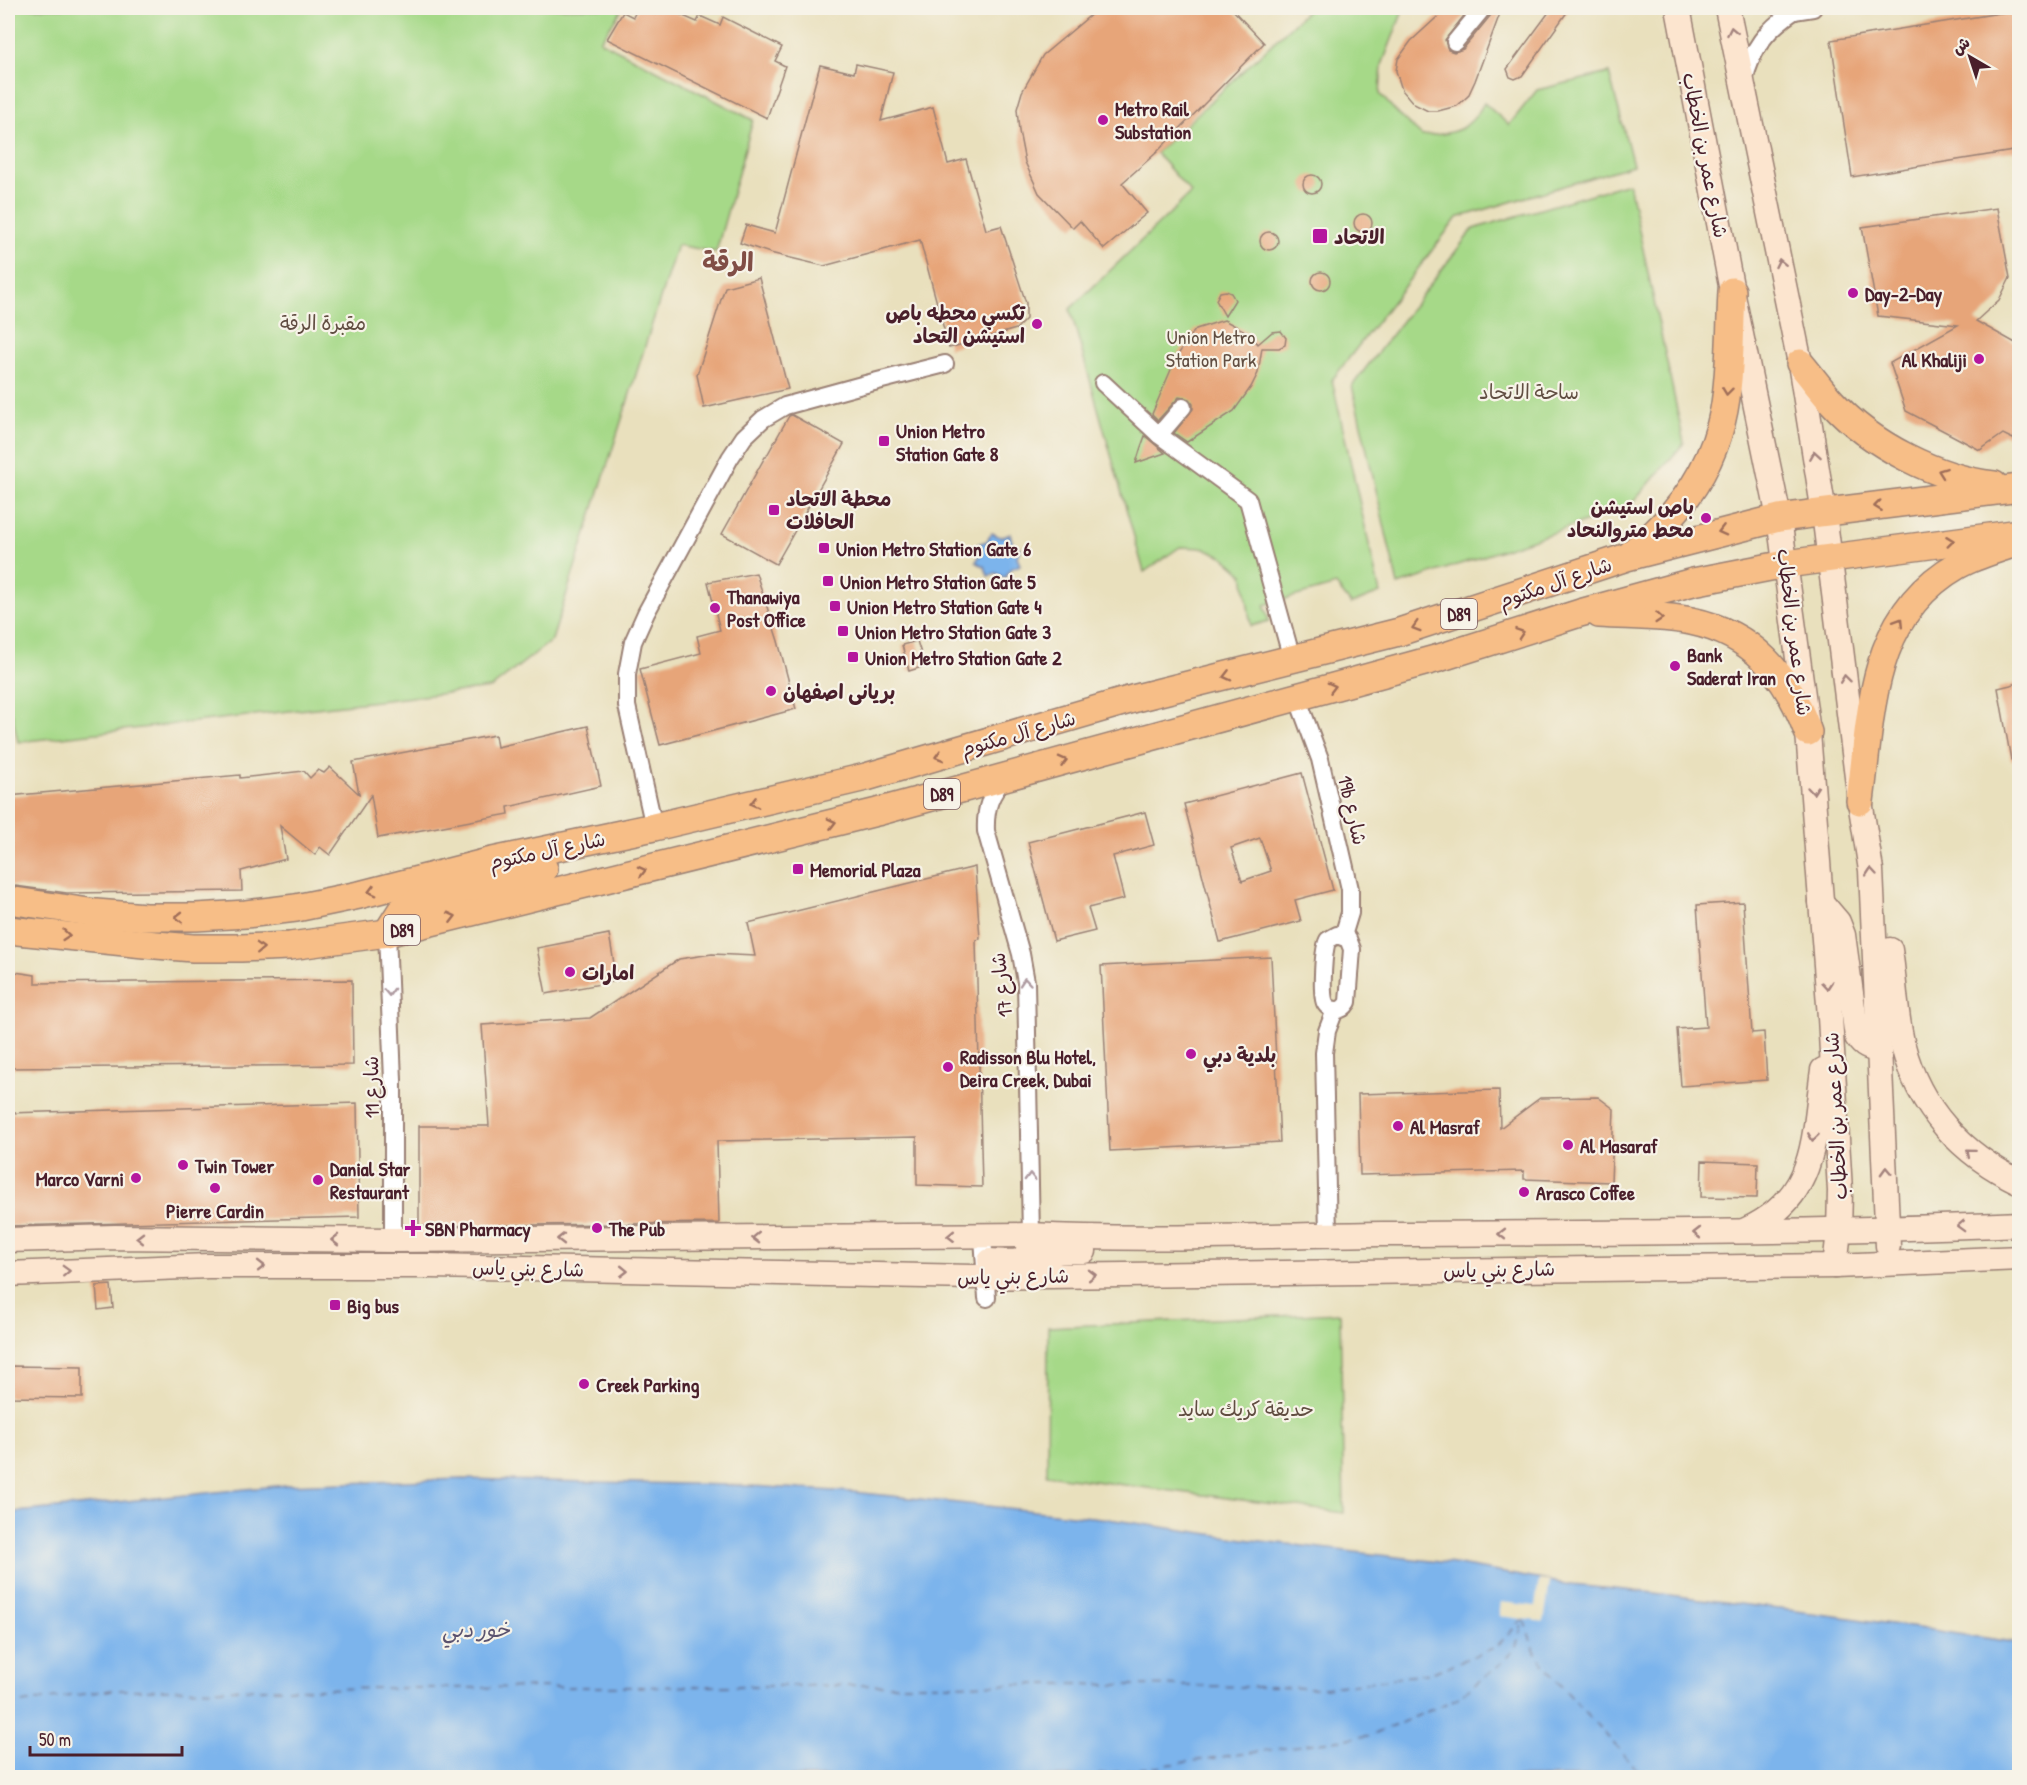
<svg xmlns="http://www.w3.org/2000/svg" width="2027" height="1785" viewBox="0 0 2027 1785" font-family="'Patrick Hand','Playpen Sans Arabic',sans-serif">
<rect width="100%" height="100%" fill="#f7f3e8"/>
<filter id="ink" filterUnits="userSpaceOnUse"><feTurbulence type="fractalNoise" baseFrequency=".0167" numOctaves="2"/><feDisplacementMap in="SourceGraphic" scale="12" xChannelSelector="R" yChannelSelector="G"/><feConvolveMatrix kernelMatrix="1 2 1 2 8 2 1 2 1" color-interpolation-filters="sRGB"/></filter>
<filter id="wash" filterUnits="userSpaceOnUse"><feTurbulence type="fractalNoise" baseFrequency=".008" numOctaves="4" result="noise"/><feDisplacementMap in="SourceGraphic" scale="24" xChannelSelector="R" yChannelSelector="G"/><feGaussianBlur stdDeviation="1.35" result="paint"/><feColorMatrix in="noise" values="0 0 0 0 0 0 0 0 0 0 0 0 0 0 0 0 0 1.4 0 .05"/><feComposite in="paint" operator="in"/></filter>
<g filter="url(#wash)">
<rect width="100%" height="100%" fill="#e9e0bd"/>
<g fill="#a6d988" stroke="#787c5a" stroke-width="1.5">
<path d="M8 8H623L600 41 753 120 716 252 677 245 552 640 491 688 18 742 12 714 8 709Z"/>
<path d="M1310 8H1404L1382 65 1380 94 1398 114 1422 136C1453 133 1468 133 1484 103L1509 125 1537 90 1609 73 1633 165 1457 218 1332 380 1380 593 1351 604 1336 585 1264 605 1269 621 1251 626 1243 574 1222 556 1204 548 1180 547 1144 572 1070 309 1191 193 1156 153Z"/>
<path d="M1629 183 1684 443 1629 507 1398 585 1352 386 1473 229Z"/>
<path d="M1340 1313 1344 1513 1047 1475 1048 1327Z"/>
</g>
<g fill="#7bb4ec" stroke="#626a8c" stroke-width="1.5">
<path d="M992 533 1000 537 1010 534 1013 545 1021 548 1017 556 1020 565 1010 569 1005 578 996 573 988 576 985 567 976 562 981 553 978 544 987 541Z"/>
<path d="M462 1479 731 1485 853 1492 1101 1518 1244 1539 1448 1563 1571 1585 1646 1592 1843 1617 2019 1643V1777H8V1513L286 1485Z"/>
</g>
<path fill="#e9e0bd" d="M1539 1580 1550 1581 1544 1622 1499 1616 1501 1602 1535 1606Z"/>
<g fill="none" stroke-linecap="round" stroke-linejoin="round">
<g stroke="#5b536f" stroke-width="1.5" stroke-dasharray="8 6" stroke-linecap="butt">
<path d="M1524 1620 1535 1652 1554 1678 1645 1778"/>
<path d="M8 1705 112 1690 1065 1684 1325 1688 1431 1673 1496 1647 1523 1619"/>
<path d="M1070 1778 1090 1776 1373 1735 1456 1699 1500 1665 1516 1647 1523 1621"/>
</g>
</g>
<g id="blocks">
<g fill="#e7a579" fill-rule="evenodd">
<path d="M638 8H665L697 22 700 16 720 25 723 17 782 47 775 61 785 66 767 118 607 39 623 12 633 17Z"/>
<path d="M1099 8H1231L1264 43 1156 153 1122 183 1147 213 1104 249 1080 221 1073 228 1039 193 1025 162 1019 131 1017 109 1022 92 1043 55Z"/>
<path d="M1447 8H1470L1445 40 1448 50 1454 52 1463 49 1491 15 1493 8H1502L1475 81 1468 96 1457 106 1438 111H1428L1414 104 1402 90 1396 71 1398 59 1411 41Z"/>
<path d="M1552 8H1570L1522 76 1515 79 1510 77 1507 69Z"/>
<path d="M2019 10V150L1852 177 1831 40Z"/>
<path d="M856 64 893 72 881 121 933 107 948 164 966 159 986 230 1001 226 1026 303V319L1016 329 949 348 920 240 824 266 770 253 740 243 746 225 775 233 820 65 854 73Z"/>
<circle cx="1312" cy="184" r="9"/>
<path d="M1997 208 2010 278 1999 300 1976 321 2019 345V431L2013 439 2003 434 1980 450 1906 411 1890 363 1958 325 1878 316 1862 227Z"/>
<circle cx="1363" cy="223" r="9"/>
<circle cx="1269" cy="241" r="9"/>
<circle cx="1321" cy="281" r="9"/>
<path d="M759 278 788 389 704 408 697 375 725 287Z"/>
<path d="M1226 291 1231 293 1235 300 1225 316 1216 300 1220 292Z"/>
<path d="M1224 320 1247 332 1258 344 1272 332 1281 331 1286 338 1285 345 1279 348H1262L1258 373 1251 387 1234 411 1187 442 1174 433 1193 409V404L1189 399 1179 397 1158 420 1152 414 1176 358 1188 339 1196 329Z"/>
<path d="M792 415 844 444 776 564 722 534 765 457H766L789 416Z"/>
<path d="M1145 436 1165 453 1136 463 1141 447Z"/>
<path d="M756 573 778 641 796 709 660 745 640 669 701 653 697 636 720 630 708 582Z"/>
<path d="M917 641 925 666 909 671 902 645Z"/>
<path d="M2019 683V759L2011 760 1998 688Z"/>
<path d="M588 726 601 786 508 807 509 814 378 838 371 795 330 855 320 847 315 855 280 826 286 859 241 871 242 891 67 893 8 885V796L240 775V778L304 771 310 778 318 770 324 773 330 767 359 794 353 762 495 735 497 747Z"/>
<path d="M1302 773 1333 890 1295 900 1301 921 1220 942 1184 804ZM1260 838 1271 871 1242 881 1231 848Z"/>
<path d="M1145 812 1154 845 1113 856 1124 899 1088 908 1095 931 1054 941 1028 842Z"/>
<path d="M975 867 980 939 976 940 982 1187 917 1185V1137L717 1141 719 1223 419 1226V1126H489L482 1025 590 1018 679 959 712 954 755 956 748 923Z"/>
<path d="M1743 902 1752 1033 1764 1032 1767 1080 1681 1086 1677 1029 1706 1027 1697 905Z"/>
<path d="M609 934 617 981 546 994 537 948Z"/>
<path d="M1271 957 1280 1142 1110 1151 1101 966Z"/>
<path d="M8 971 35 975V983L352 980 353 1065 8 1068Z"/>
<path d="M1499 1090 1500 1128 1540 1098 1598 1097 1614 1109 1611 1182 1524 1179V1171L1360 1175 1358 1094Z"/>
<path d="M357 1103 359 1217 8 1226V1113Z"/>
<path d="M1702 1161 1758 1163 1757 1198 1701 1197Z"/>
<path d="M111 1285 113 1308 98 1310 96 1286Z"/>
<path d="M8 1366 82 1367V1398L8 1397Z"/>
</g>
</g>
</g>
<g filter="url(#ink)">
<use href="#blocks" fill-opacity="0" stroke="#9a8074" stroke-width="1.5"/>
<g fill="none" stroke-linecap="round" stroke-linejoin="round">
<defs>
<g id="street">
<path d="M1784 9 1794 11 1813 8"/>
<path d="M1455 42 1483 8"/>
<path d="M1744 81C1752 48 1766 30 1794 11"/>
<path d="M1103 383 1159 435 1248 500 1292 659"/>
<path d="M1159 435 1183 407"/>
<path d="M1297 697 1320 759 1350 889V913L1343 936"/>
<path d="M1006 777C990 793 985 809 986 831L1021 954 1026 982 1031 1235"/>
<path d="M654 827 627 706V674L633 642 646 613 730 458 744 437 763 419 785 406 862 385 945 364"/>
<path d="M387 933 393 1080V1240"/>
<path d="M1337 935 1348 939 1352 949 1348 1002C1345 1007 1342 1010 1337 1010 1332 1010 1327 1007 1325 1003 1321 994 1323 947 1328 940Z"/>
<path d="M1328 1235 1324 1053 1327 1031 1335 1010"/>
<path d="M983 1237 987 1298"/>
</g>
<g id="secondary">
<path d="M1678 8 1732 291 1779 518 1808 732 1830 1017 1840 1191 1839 1231 1835 1266"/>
<path d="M1727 8 1800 363 1824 513 1860 801 1871 870 1888 1246"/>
<path d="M1821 902 1838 922 1843 935 1857 1037C1863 1046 1869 1049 1880 1050"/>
<path d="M1890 950C1895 982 1895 1015 1903 1046 1919 1108 1962 1155 2020 1182"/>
<path d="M1746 1230C1818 1197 1813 1139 1823 1070"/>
<path d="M8 1240 115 1237 393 1240 1031 1235C1148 1241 1266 1235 1383 1234 1596 1233 1807 1233 2020 1224"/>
<path d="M990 1261C1018 1262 1027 1267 1031 1235"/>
<path d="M8 1274 208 1266H431L973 1277 1835 1266 2020 1258"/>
<path d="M1032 1276C1041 1248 1059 1251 1084 1251"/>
</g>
<g id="primary">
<path d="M1800 363C1811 376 1821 390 1832 402 1871 445 1938 479 1994 485"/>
<path d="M1633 552C1678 516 1713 469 1724 410 1731 371 1730 330 1732 291"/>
<path d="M1599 614C1629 616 1662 615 1691 621 1753 634 1787 674 1808 732"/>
<path d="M1860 801C1872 711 1869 616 1958 565 1974 556 1992 551 2009 545"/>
<path d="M8 900 96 913 146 917H196L246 914 296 908 359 895 488 862 654 827 866 777 1136 698 1399 632 1627 557 1779 518 2020 488"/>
<path d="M8 930 144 944 193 948H241L290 946 387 933 877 812 1439 658 1580 613 1693 582 1786 564 2020 533"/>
<path d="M387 933 401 911 425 898 544 869"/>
</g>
</defs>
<use href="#street" stroke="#9a8074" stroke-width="20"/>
<use href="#secondary" stroke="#9a8074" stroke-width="27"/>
<use href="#primary" stroke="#9a8074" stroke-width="30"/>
<use href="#street" stroke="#fff" stroke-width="16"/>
<use href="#secondary" stroke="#fce5cf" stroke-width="24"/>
<use href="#primary" stroke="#f7be87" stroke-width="27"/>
</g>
<defs><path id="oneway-chevron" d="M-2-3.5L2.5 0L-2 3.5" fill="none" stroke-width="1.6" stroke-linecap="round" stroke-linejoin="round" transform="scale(1.5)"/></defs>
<g stroke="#a3827d">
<use href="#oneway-chevron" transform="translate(1732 31) rotate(-101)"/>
<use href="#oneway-chevron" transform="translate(1780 263) rotate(-102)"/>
<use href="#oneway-chevron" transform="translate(1815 455) rotate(-99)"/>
<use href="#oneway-chevron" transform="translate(1845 679) rotate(-97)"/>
<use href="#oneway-chevron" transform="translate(1813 790) rotate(85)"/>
<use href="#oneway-chevron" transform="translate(1871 872) rotate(-95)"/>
<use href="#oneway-chevron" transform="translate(1827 985) rotate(85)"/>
<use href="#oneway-chevron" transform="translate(1813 1137) rotate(98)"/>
<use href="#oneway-chevron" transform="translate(1970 1152) rotate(-140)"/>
<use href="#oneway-chevron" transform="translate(1886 1171) rotate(-92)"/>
<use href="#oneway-chevron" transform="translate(1961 1226) rotate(178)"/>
<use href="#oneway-chevron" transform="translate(1697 1233) rotate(180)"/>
<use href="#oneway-chevron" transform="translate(1502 1234) rotate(180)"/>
<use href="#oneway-chevron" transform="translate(951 1236) rotate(179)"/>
<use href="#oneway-chevron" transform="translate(140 1238) rotate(-179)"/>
<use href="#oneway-chevron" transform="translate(756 1238) rotate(179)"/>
<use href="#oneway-chevron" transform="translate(561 1239) rotate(180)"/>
<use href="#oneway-chevron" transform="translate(335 1240) rotate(-180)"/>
<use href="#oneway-chevron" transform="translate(261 1266)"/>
<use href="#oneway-chevron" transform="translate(66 1271) rotate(-2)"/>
<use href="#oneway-chevron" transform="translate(624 1271) rotate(1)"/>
<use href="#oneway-chevron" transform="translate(1092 1275) rotate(-1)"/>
</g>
<g stroke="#a06e59">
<use href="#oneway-chevron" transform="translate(1727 391) rotate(97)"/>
<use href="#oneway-chevron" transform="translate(1942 472) rotate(-160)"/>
<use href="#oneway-chevron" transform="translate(1878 506) rotate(173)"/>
<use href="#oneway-chevron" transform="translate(1722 531) rotate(166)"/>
<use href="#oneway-chevron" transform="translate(1950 541) rotate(-7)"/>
<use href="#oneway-chevron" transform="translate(1659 618) rotate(4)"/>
<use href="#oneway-chevron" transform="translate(1899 622) rotate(-58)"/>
<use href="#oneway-chevron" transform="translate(1416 627) rotate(163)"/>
<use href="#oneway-chevron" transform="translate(1520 633) rotate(-19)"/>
<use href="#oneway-chevron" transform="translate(1227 676) rotate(166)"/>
<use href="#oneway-chevron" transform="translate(1332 687) rotate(-15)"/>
<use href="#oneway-chevron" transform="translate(939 756) rotate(164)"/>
<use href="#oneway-chevron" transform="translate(1063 761) rotate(-15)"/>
<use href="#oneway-chevron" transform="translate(754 803) rotate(166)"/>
<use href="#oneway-chevron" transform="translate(832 823) rotate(-14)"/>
<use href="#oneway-chevron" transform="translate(642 871) rotate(-14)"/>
<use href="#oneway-chevron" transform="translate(372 891) rotate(165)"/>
<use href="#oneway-chevron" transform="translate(179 917) rotate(-180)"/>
<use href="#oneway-chevron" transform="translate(452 917) rotate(-14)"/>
<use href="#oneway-chevron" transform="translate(66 935) rotate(5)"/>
<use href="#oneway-chevron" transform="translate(260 948) rotate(-2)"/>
</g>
<g stroke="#ae9aa0">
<use href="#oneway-chevron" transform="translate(1025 982) rotate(-95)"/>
<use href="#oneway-chevron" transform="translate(389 992) rotate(88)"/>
<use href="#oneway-chevron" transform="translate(1030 1177) rotate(-91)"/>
</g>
</g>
<g fill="#b5179e" stroke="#f7f3e8" stroke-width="2">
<circle cx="1103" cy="120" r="6"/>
<rect x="1312" y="228" width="16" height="16" rx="3"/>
<circle cx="1853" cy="293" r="6"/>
<circle cx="1037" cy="324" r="6"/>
<circle cx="1979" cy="359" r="6"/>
<rect x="878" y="435" width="12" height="12" rx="3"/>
<rect x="768" y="504" width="12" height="12" rx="3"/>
<circle cx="1706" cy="518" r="6"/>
<rect x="818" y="542" width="12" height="12" rx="3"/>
<rect x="822" y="575" width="12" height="12" rx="3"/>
<rect x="829" y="600" width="12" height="12" rx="3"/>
<circle cx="715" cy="608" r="6"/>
<rect x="837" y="625" width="12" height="12" rx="3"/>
<rect x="847" y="651" width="12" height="12" rx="3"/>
<circle cx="1675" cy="666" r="6"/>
<circle cx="771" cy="691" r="6"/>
<rect x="792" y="863" width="12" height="12" rx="3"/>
<circle cx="570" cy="972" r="6"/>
<circle cx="1191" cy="1054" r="6"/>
<circle cx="948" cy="1067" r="6"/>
<circle cx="1398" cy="1126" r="6"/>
<circle cx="1568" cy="1145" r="6"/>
<circle cx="183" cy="1165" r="6"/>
<circle cx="136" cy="1178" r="6"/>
<circle cx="318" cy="1180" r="6"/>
<circle cx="215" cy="1188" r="6"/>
<circle cx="1524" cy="1192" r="6"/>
<path d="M410 1219h6v6h6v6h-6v6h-6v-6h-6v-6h6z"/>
<circle cx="597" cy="1228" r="6"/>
<rect x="329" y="1299" width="12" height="12" rx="3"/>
<circle cx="584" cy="1384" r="6"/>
</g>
<g text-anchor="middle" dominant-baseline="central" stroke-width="4.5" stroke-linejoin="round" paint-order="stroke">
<g fill="#f7f3e8" stroke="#7e5f64" stroke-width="1.5">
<rect x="1441" y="599" width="36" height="30" rx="4.5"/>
<rect x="924" y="779" width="36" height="30" rx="4.5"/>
<rect x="384" y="915" width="36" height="30" rx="4.5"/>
</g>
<g font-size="18" font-weight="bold" fill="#4a1f2b">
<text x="1459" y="614">D89</text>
<text x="942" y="794">D89</text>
<text x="402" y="930">D89</text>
</g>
<g font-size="20" font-weight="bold" fill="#4a1f2b" stroke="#f7f3e8" text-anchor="start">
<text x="1115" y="108">Metro Rail<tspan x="1115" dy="23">Substation</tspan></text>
<text x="1334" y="236">الاتحاد</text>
<text x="1865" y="293">Day-2-Day</text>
<text x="1025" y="312" text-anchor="end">تكسي محطه باص<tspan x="1025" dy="23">استيشن التحاد</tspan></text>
<text x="1967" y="359" text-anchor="end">Al Khaliji</text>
<text x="896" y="430">Union Metro<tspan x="896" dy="23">Station Gate 8</tspan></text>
<text x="786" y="498">محطة الاتحاد<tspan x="786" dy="23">الحافلات</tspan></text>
<text x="1694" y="506" text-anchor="end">باص استيشن<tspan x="1694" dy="23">محط متروالنحاد</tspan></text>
<text x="836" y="548">Union Metro Station Gate 6</text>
<text x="840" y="581">Union Metro Station Gate 5</text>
<text x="727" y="596">Thanawiya<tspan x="727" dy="23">Post Office</tspan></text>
<text x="847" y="606">Union Metro Station Gate 4</text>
<text x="855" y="631">Union Metro Station Gate 3</text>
<text x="1687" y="654">Bank<tspan x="1687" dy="23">Saderat Iran</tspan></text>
<text x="865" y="657">Union Metro Station Gate 2</text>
<text x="783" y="691">بریانی اصفهان</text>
<text x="810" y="869">Memorial Plaza</text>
<text x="582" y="972">امارات</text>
<text x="1203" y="1054">بلدية دبي</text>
<text x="960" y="1056">Radisson Blu Hotel,<tspan x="960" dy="23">Deira Creek, Dubai</tspan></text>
<text x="1410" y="1126">Al Masraf</text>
<text x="1580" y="1145">Al Masaraf</text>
<text x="195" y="1165">Twin Tower</text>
<text x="330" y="1168">Danial Star<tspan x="330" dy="23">Restaurant</tspan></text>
<text x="124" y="1178" text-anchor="end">Marco Varni</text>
<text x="1536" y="1192">Arasco Coffee</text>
<text x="215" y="1210" text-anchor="middle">Pierre Cardin</text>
<text x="425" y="1228">SBN Pharmacy</text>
<text x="609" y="1228">The Pub</text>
<text x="347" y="1305">Big bus</text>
<text x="596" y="1384">Creek Parking</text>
</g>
<g font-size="20" fill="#4a1f2b" stroke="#f7f3e8">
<text transform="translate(1706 155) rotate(79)">شارع عمر بن الخطاب</text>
<text transform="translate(1555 582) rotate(-19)">شارع آل مكتوم</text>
<text transform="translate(1795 632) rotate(83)">شارع عمر بن الخطاب</text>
<text transform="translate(1018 733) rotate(-16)">شارع آل مكتوم</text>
<text transform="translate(1353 810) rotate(77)">19b شارع</text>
<text transform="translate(547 850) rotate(-12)">شارع آل مكتوم</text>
<text transform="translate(1001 985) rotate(-97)">شارع 17</text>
<text transform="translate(371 1087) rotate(-91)">شارع 11</text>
<text transform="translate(1835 1116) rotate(-93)">شارع عمر بن الخطاب</text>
<text transform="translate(528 1268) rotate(1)">شارع بني ياس</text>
<text transform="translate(1499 1269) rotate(-1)">شارع بني ياس</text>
<text transform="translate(1013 1276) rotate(-1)">شارع بني ياس</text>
</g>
<g font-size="20" fill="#614e42" stroke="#f7f3e8">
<text x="323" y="322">مقبرة الرقة</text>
<text x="1211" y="336">Union Metro<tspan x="1211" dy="23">Station Park</tspan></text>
<text x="1529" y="391">ساحة الاتحاد</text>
<text x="1246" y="1408">حديقة كريك سايد</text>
</g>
<g font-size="21" font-style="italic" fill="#5b536f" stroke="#f7f3e8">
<text x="476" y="1629">خور دبي</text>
</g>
<g font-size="26" font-weight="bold" fill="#814e46" stroke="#f7f3e8">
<text x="728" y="261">الرقة</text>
</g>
</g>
<rect width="2027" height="1785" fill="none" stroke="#f7f3e8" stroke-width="30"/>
<g transform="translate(1970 57) rotate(321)" stroke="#f7f3e8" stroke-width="4.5" paint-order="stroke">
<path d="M0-4.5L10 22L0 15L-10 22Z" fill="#4a1f2b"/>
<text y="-9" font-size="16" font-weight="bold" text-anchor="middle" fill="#4a1f2b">ش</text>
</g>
<path d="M30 1746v9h152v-9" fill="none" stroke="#4a1f2b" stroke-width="3"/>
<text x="39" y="1746" font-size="18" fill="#4a1f2b" stroke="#f7f3e8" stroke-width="4.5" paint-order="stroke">50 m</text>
</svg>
